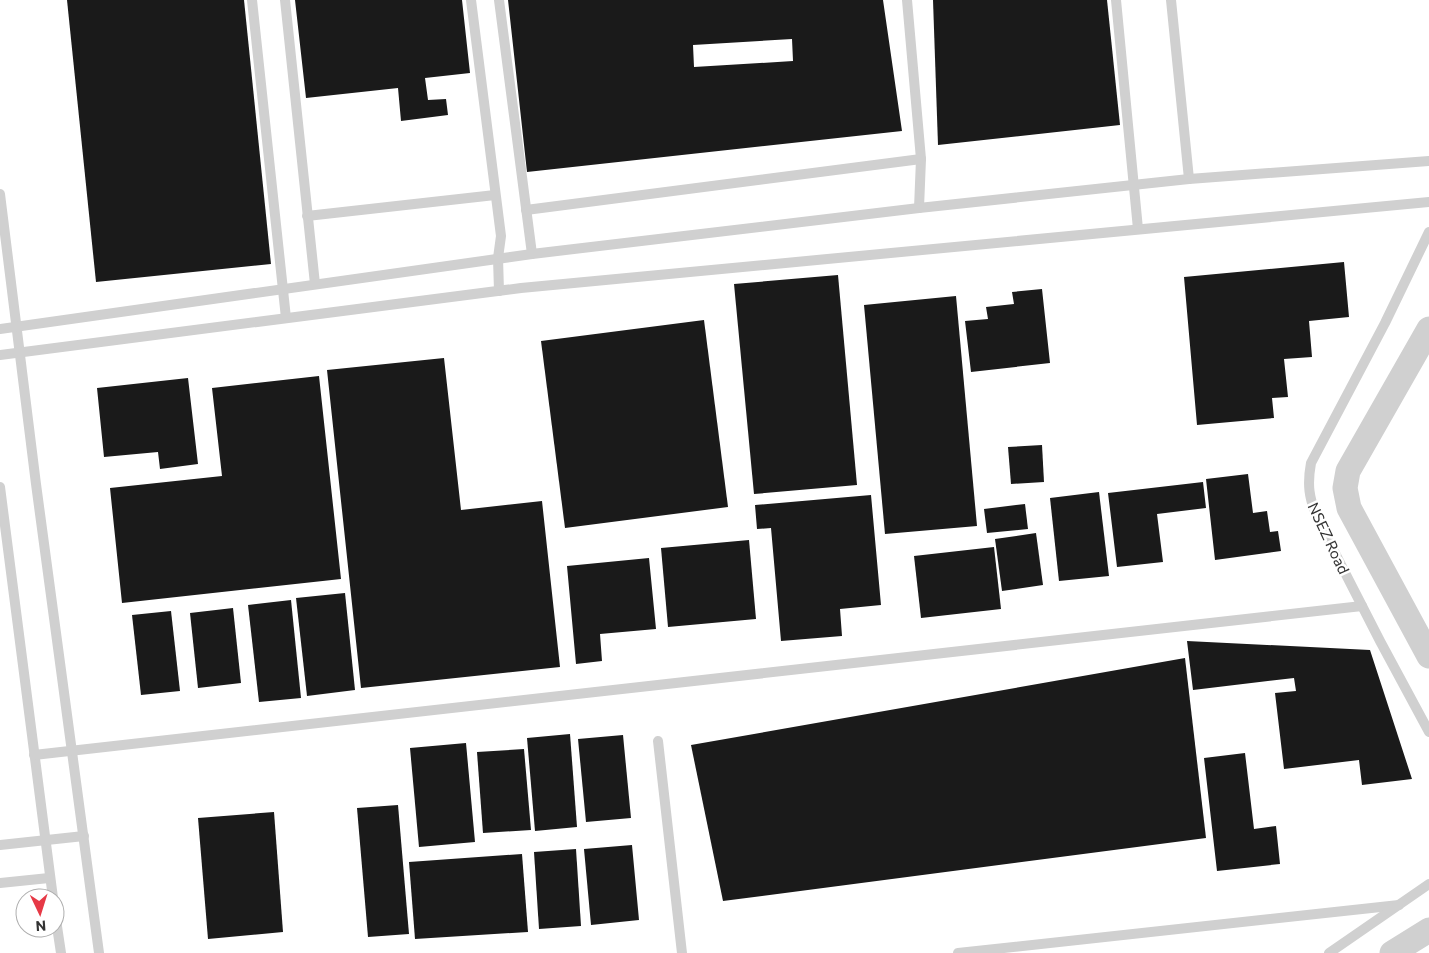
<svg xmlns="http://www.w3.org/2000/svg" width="1429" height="953" viewBox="0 0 1429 953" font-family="Commissioner,sans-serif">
<rect width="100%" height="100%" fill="#fff"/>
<g fill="#1a1a1a" fill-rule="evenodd">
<path d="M67 0H244L271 264 96 282Z"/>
<path d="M295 0H462L470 73 425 78 428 100 446 99 448 115 401 121 398 88 306 98Z"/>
<path d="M508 0H883L902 131 527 172ZM792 39 793 61 694 67 693 45Z"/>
<path d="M933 0H1107L1120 125 938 145Z"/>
<path d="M1344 262 1349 317 1309 321 1312 357 1284 359 1288 397 1272 398 1274 418 1197 425 1184 277Z"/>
<path d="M838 275 857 485 754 494 734 284Z"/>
<path d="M1042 289 1050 363 971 372 965 321 988 319 986 307 1014 304 1012 292Z"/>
<path d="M956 296 977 526 885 534 864 305Z"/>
<path d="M704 320 728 507 565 528 541 341Z"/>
<path d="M444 358 461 510 542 501 560 667 361 688 327 370Z"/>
<path d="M319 376 341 579 122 603 110 488 222 476 212 388Z"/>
<path d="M188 378 198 464 160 469 158 452 104 457 97 388Z"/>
<path d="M1042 445 1044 482 1011 484 1008 447Z"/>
<path d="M1248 474 1253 513 1267 511 1270 532 1278 531 1281 551 1215 560 1206 479Z"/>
<path d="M1203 482 1206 508 1157 514 1163 562 1117 567 1108 493Z"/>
<path d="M1099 492 1109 576 1059 581 1050 498Z"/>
<path d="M871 495 881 605 840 609 842 636 781 641 771 528 757 529 755 505Z"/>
<path d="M1025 504 1028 529 987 533 984 509Z"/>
<path d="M1036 533 1043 585 1002 591 995 539Z"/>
<path d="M749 540 756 619 668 627 661 548Z"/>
<path d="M994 547 1001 609 921 618 914 556Z"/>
<path d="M649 558 656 629 600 634 602 661 576 664 567 566Z"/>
<path d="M345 593 355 690 307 696 296 598Z"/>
<path d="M291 600 301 698 259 702 248 605Z"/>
<path d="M233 608 241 683 198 688 190 613Z"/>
<path d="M171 611 180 691 141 695 132 615Z"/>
<path d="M1187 641 1370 650 1412 779 1362 785 1359 760 1284 769 1275 693 1296 691 1294 678 1193 690Z"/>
<path d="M1185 658 1206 838 723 901 691 745Z"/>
<path d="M570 734 577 827 535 831 527 738Z"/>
<path d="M623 735 631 818 586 822 578 739Z"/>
<path d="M466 743 475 842 419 847 410 748Z"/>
<path d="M524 749 531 830 483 833 477 752Z"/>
<path d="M1245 753 1254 829 1276 826 1280 864 1217 871 1204 758Z"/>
<path d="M398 805 409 934 368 937 357 808Z"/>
<path d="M274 812 283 932 208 939 198 818Z"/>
<path d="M632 845 639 920 591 925 584 849Z"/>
<path d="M576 849 581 926 539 929 534 852Z"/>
<path d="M522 854 528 932 415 939 409 862Z"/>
</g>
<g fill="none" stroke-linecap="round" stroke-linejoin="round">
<g stroke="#d0d0d0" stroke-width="10">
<path d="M252 0 286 318"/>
<path d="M285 0 315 284"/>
<path d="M471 0 501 236 498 258 499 291"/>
<path d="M499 0 532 254"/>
<path d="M907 0 921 159 919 208"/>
<path d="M1116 0 1138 229"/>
<path d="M1171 0 1189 179"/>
<path d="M0 194 36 484 99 953"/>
<path d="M526 210 921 159"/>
<path d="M307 216 495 195"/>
<path d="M1429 232 1385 323 1311 463C1307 485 1309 497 1317 518L1380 641 1429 732"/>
<path d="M0 329 532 254 919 208 1189 179 1429 161"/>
<path d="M0 355 521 288 1429 202"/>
<path d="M0 487 53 898"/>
<path d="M658 741 682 953"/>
<path d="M34 755 1362 606"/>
<path d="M0 845 84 836"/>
<path d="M0 883 49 878"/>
<path d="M55 913 61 953"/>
<path d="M958 953 1399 905"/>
<path d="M1329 953 1429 884"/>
</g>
<g stroke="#d0d0d0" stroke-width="25">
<path d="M1429 329 1348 471 1345 488 1349 508 1429 656"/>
<path d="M1392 953 1429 930"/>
</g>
</g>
<g text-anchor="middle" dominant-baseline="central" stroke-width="5" stroke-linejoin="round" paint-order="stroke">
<g font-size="15" fill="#333" stroke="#fff">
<text transform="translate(1329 538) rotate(65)">NSEZ Road</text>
</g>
</g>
<g transform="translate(40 913) rotate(176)"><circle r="24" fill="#ffffff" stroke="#adadad"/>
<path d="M0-4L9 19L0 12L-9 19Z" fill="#e63946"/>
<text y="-8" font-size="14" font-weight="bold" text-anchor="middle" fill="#333333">N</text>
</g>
</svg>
